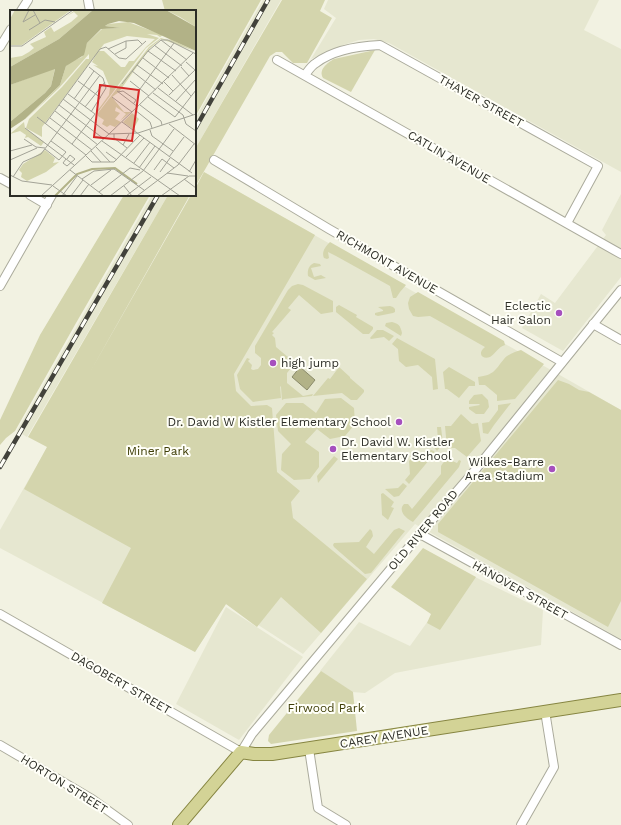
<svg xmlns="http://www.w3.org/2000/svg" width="621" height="825" viewBox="0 0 621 825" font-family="'Work Sans',sans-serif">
<rect width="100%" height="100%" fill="#f2f2e2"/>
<g fill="#e6e7d0">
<path d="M263 0H281L195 149V119Z"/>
<path d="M328 0H599L584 30 621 49V172L389 43 374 39 359 40 343 45 311 59 336 18 324 9Z"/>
<path d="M204 172 621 410V639L415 524 303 654 226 604 195 652 0 548V530L191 195H195V189Z"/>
<path d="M621 194V277L563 351 522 328 541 294 555 303 606 235 602 230Z"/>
<path d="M152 195H168L27 437 17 431Z"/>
<path d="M475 577 543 610 541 645 395 673 365 693 352 692 320 671 359 622 410 646 428 621Z"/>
<path d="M226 607 303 657 239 740 176 704Z"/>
</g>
<g fill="#d4d5ad">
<path d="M162 0H261L195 117V11H165Z"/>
<path d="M282 0H325L320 11 332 18 307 63H293L282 52H276L270 56 195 187V149Z"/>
<path d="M375 50 351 92 323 78C318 70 327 63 334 59Z"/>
<path d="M204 172 315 235 234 374 236 391 251 406 267 405 272 408 277 472 300 491 291 502 293 518 367 579 321 633 281 597 257 627 226 604 195 652 102 603 131 548 24 489 47 447 28 437 168 195H190L89 374 191 195H195V189Z"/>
<path d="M124 195H150L76 323 15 431 6 438 0 445V420L40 335Z"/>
<path d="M330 242 397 280 406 285 400 292 396 298H393L390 286 336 256 328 252 329 258 327 259 324 258C321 252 326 246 330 242Z"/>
<path d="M314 263 320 264 321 266 311 268 314 277 321 275 326 278 315 280 308 276C307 270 309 265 314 263Z"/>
<path d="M298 284 303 285 333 301V312L321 314 299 295 288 308 291 310 272 332 274 333 272 335 275 338 276 347 295 363 287 373V383L303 396 313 394 312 396 284 399 282 400 281 387 280 386 281 398 253 402 240 389 237 375 247 358 250 359 248 361 252 365 251 369 253 370 258 369 261 365V358L255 353V346L288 290 292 286Z"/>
<path d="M418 292 504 341 505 345C498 347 495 354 490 357 482 360 477 353 485 347L430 316 418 317 413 316 409 309 408 303 410 297Z"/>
<path d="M339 305 357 315 356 317 373 327V329L369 334H363L336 312V307Z"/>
<path d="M390 306 393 307 395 309V312L393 313 378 316 375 315V313L383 311V310L378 307Z"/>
<path d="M392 322C399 324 400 325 402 333L401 336 385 326 386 323Z"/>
<path d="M377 330H383L394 336 389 341 384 337 371 339 370 338Z"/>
<path d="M397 338 435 359 438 389 433 390 432 377 418 365 406 367 399 361 398 349 392 344Z"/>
<path d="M521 350 544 364 515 399 497 401V395L485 385H479L478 377C494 375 495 370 504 359 508 354 515 352 521 350Z"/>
<path d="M339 367 350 377V378L364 390V392L357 400H351L342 393 313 396 328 378 330 379Z"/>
<path d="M449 367 475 382V386H469L459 398 447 389H445L443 372Z"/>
<path d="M558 380 569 384 579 390 589 392 621 410V601L608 627 438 532V524Z"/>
<path d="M482 394 488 400 489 407 484 414H476L469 409V407L480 405 479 404H469V401L474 395Z"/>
<path d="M341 398 354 408 355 424 345 436 330 439 317 429 305 442 319 452V467L310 479 294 480 281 470 282 454 291 444 278 431 276 415 286 403H303L316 413 325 399Z"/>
<path d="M511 403 494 425 488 434 483 433 482 423 489 422 498 410V405Z"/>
<path d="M461 414 472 424 478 423 481 441 467 457 455 448H447L445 426H451Z"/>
<path d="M437 427H441L443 444 437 451 433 446 438 441Z"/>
<path d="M431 450 434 451 435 453 409 484 405 480 410 474 409 461 414 455 427 454Z"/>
<path d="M334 456 338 459 318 483 317 476Z"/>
<path d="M459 460 461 461 459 467 413 522C408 519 400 514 402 507 404 503 404 504 408 504L412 509 441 474V466L443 463 445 461 450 460 457 463Z"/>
<path d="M403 483 407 486 399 496 394 497 385 489 398 488Z"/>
<path d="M383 493 394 502 391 507 394 508 388 520 382 515 381 494Z"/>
<path d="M399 528 405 531 371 573 365 574 334 547 333 545 334 543 359 542 370 529 372 531 373 536 366 547 374 554 394 530Z"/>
<path d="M423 548 476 577 440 630 427 623 431 614 391 587Z"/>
<path d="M321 671 353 692 357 731 271 744 268 741 269 735Z"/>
</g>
<path fill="#b2b287" stroke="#8a8a6a" d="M300 367 315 380 307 390 292 377Z"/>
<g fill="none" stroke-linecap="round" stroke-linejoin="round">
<defs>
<g id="minor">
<path d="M88 0 90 11"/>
<path d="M21 11 28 0"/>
<path d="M0 47 11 29"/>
<path d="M277 60 621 254"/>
<path d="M305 75C308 71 311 66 316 63 333 50 358 46 380 45L598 166 567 223"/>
<path d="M214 160 329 229 562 362"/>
<path d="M0 178 11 184"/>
<path d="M30 195 47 205"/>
<path d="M0 286 52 195"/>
<path d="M593 324 621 340"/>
<path d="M420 534 621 645"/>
<path d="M0 614 241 752 252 734 420 534 476 469 621 290"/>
<path d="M0 745 92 799 128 825"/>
<path d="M309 749 318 808 346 825"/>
<path d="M521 825 554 767 545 711"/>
</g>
<path id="primary" d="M179 825 241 752 254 754H272L621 700"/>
</defs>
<use href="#minor" stroke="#abab9c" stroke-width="10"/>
<use href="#primary" stroke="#868541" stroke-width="14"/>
<use href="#minor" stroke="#fff" stroke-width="8"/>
<use href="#primary" stroke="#d3d396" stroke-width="12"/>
<defs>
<g id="rail">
<path d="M195 129 268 0"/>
<path d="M0 467 158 195"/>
</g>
</defs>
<use href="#rail" stroke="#42423b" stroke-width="4.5"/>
<use href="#rail" stroke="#fffff8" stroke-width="3" stroke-dasharray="9" stroke-linecap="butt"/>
</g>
<g fill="#a650be" stroke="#fffff8" stroke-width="1.5">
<circle cx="559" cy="313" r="4"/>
<circle cx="273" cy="363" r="4"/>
<circle cx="399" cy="422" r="4"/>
<circle cx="333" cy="449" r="4"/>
<circle cx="552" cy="469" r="4"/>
</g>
<g text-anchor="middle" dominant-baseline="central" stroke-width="4" stroke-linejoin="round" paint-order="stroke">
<g font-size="12" fill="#2c2d26" stroke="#fffff8">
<text transform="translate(481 101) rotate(29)">THAYER STREET</text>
<text transform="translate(449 157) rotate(30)">CATLIN AVENUE</text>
<text transform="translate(387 262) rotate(30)">RICHMONT AVENUE</text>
<text transform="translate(423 530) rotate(-50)">OLD RIVER ROAD</text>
<text transform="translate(520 590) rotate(29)">HANOVER STREET</text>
<text transform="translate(121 683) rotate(30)">DAGOBERT STREET</text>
<text transform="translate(384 737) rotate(-9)">CAREY AVENUE</text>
<text transform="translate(64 784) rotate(32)">HORTON STREET</text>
</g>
<g font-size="12" fill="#2c2d26" stroke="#fffff8" text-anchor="end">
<text x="551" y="306">Eclectic<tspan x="551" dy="14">Hair Salon</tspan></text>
<text x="281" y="363" text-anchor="start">high jump</text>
<text x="391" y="422">Dr. David W Kistler Elementary School</text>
<text x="341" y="442" text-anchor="start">Dr. David W. Kistler<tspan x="341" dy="14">Elementary School</tspan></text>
<text x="544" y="462">Wilkes-Barre<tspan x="544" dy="14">Area Stadium</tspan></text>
</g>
<g font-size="12" fill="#3f3e07" stroke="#fffff8">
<text x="158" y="451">Miner Park</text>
<text x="326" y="708">Firwood Park</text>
</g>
</g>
<g transform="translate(10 10)">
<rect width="186" height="186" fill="#f2f2e2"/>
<path d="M5 0H61L12 35H0V9ZM65 0H83L49 29 0 57V48L12 46 19 42 24 38 20 34 36 27 34 22 41 17 44 22 61 12 68 6 64 2 57 6ZM156 0H186V17L170 7ZM118 12 153 25 150 27 147 25 137 24 149 28 136 38 88 102 85 104 99 85 100 78 93 61 83 55 88 56 82 52 88 41H94L111 57H115L119 51H124L136 37 145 29 117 26 94 34 32 117V127L16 118 19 109 52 77 76 49H79V44L49 78 16 109 50 75 56 56 60 52 72 47 77 33 92 19 111 18 95 16 98 14ZM151 28 161 31 158 28 185 41 151 29 140 38 109 82 102 87 114 102H121L110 111 116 104 106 97 105 101 110 103 105 109 111 112 105 117 100 115 97 117 92 114 94 110 88 106V103L139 37ZM45 58 41 76 35 83 0 112V75ZM122 103 129 109 124 118 127 122 113 112ZM14 112 15 118 34 132 31 136 18 127 15 128 16 125 10 121 0 124ZM35 140 45 148 43 153 49 152 36 162 17 171 11 167 12 163 9 160 13 154Z" fill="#d4d5ad"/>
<path d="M83 0H156L186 17V41L124 13 109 11 98 14 95 16 111 18 91 19 77 33 74 45 56 56 50 75 15 109 0 119V112L35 83 41 76 45 59 0 75V57L49 29Z" fill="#b2b287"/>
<path fill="none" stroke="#b2b287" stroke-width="2" d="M45 186 67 164 82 159 105 158 127 174"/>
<path fill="none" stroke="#a3a397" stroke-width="1" d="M23 0 30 13M13 12 25 5M13 12 19 0M19 20 35 10 45 12M151 30H158L186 44M151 30 177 50M144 35 172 56M0 36H12L63 0M98 39 116 31 128 30 132 34M138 41 166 61M105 44 116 38V31M133 48 159 68M176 52 185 60M127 55 153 74M79 57 93 68 96 78 81 102M171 57 179 66M122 61 146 80M162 65 181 86M68 71 91 88M120 71 139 86M154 72 163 81M112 74 138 41 151 30M148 78 183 105M130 79 164 33M107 81 128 97M108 82 113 81 126 90 124 93M143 83 173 105 176 114 186 121M58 84 85 104 62 134M159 85 185 60M102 87 122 102M138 87 165 107 186 80M53 89 99 124 183 43M64 89 84 61M166 91 186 69M49 95 94 129M130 95 151 111 152 115M75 97 95 72M125 100 140 112 142 118M45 101 88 135M27 107 76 145M40 108 82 140M112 112 182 163M35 114 90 39 96 37 109 48 116 49 136 31M159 114 186 135M15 118 64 155M140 120 142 126 163 141M104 124V128L117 138M14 129 26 137 35 138M92 131 170 186M113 135 119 124M86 137 100 152M35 139 49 150 56 142 41 131M0 141 22 135M81 141 91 152M96 142 107 150M76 146 82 152H104L130 125M116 147 134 128M159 147 174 127M56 149 53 153 57 156 65 149 60 145 57 149M0 150 27 138M124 153 140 132M129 158 145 136M60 160 94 186M144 160 152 149 164 158M150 162 160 148M179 162 186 150M157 163 178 166M0 165 12 171 42 175M3 167 13 152 31 144 90 65M72 169 84 161 104 159 134 180M174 169 186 178M81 175 101 160M43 176 57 186M114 176 122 186M89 182 120 158 130 160M31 186 99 124 128 123 186 104M52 186 67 166M61 186 73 170M70 186 79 174M100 186 133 161 164 119M116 186 141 167M127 186 168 155 184 134M151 186 179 166H186"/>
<path fill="#d62828" fill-opacity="0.15" stroke="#d62828" stroke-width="2" d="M90 75 129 80 122 131 84 127Z"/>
<rect width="186" height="186" fill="none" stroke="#2c2d26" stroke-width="2"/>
</g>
</svg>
